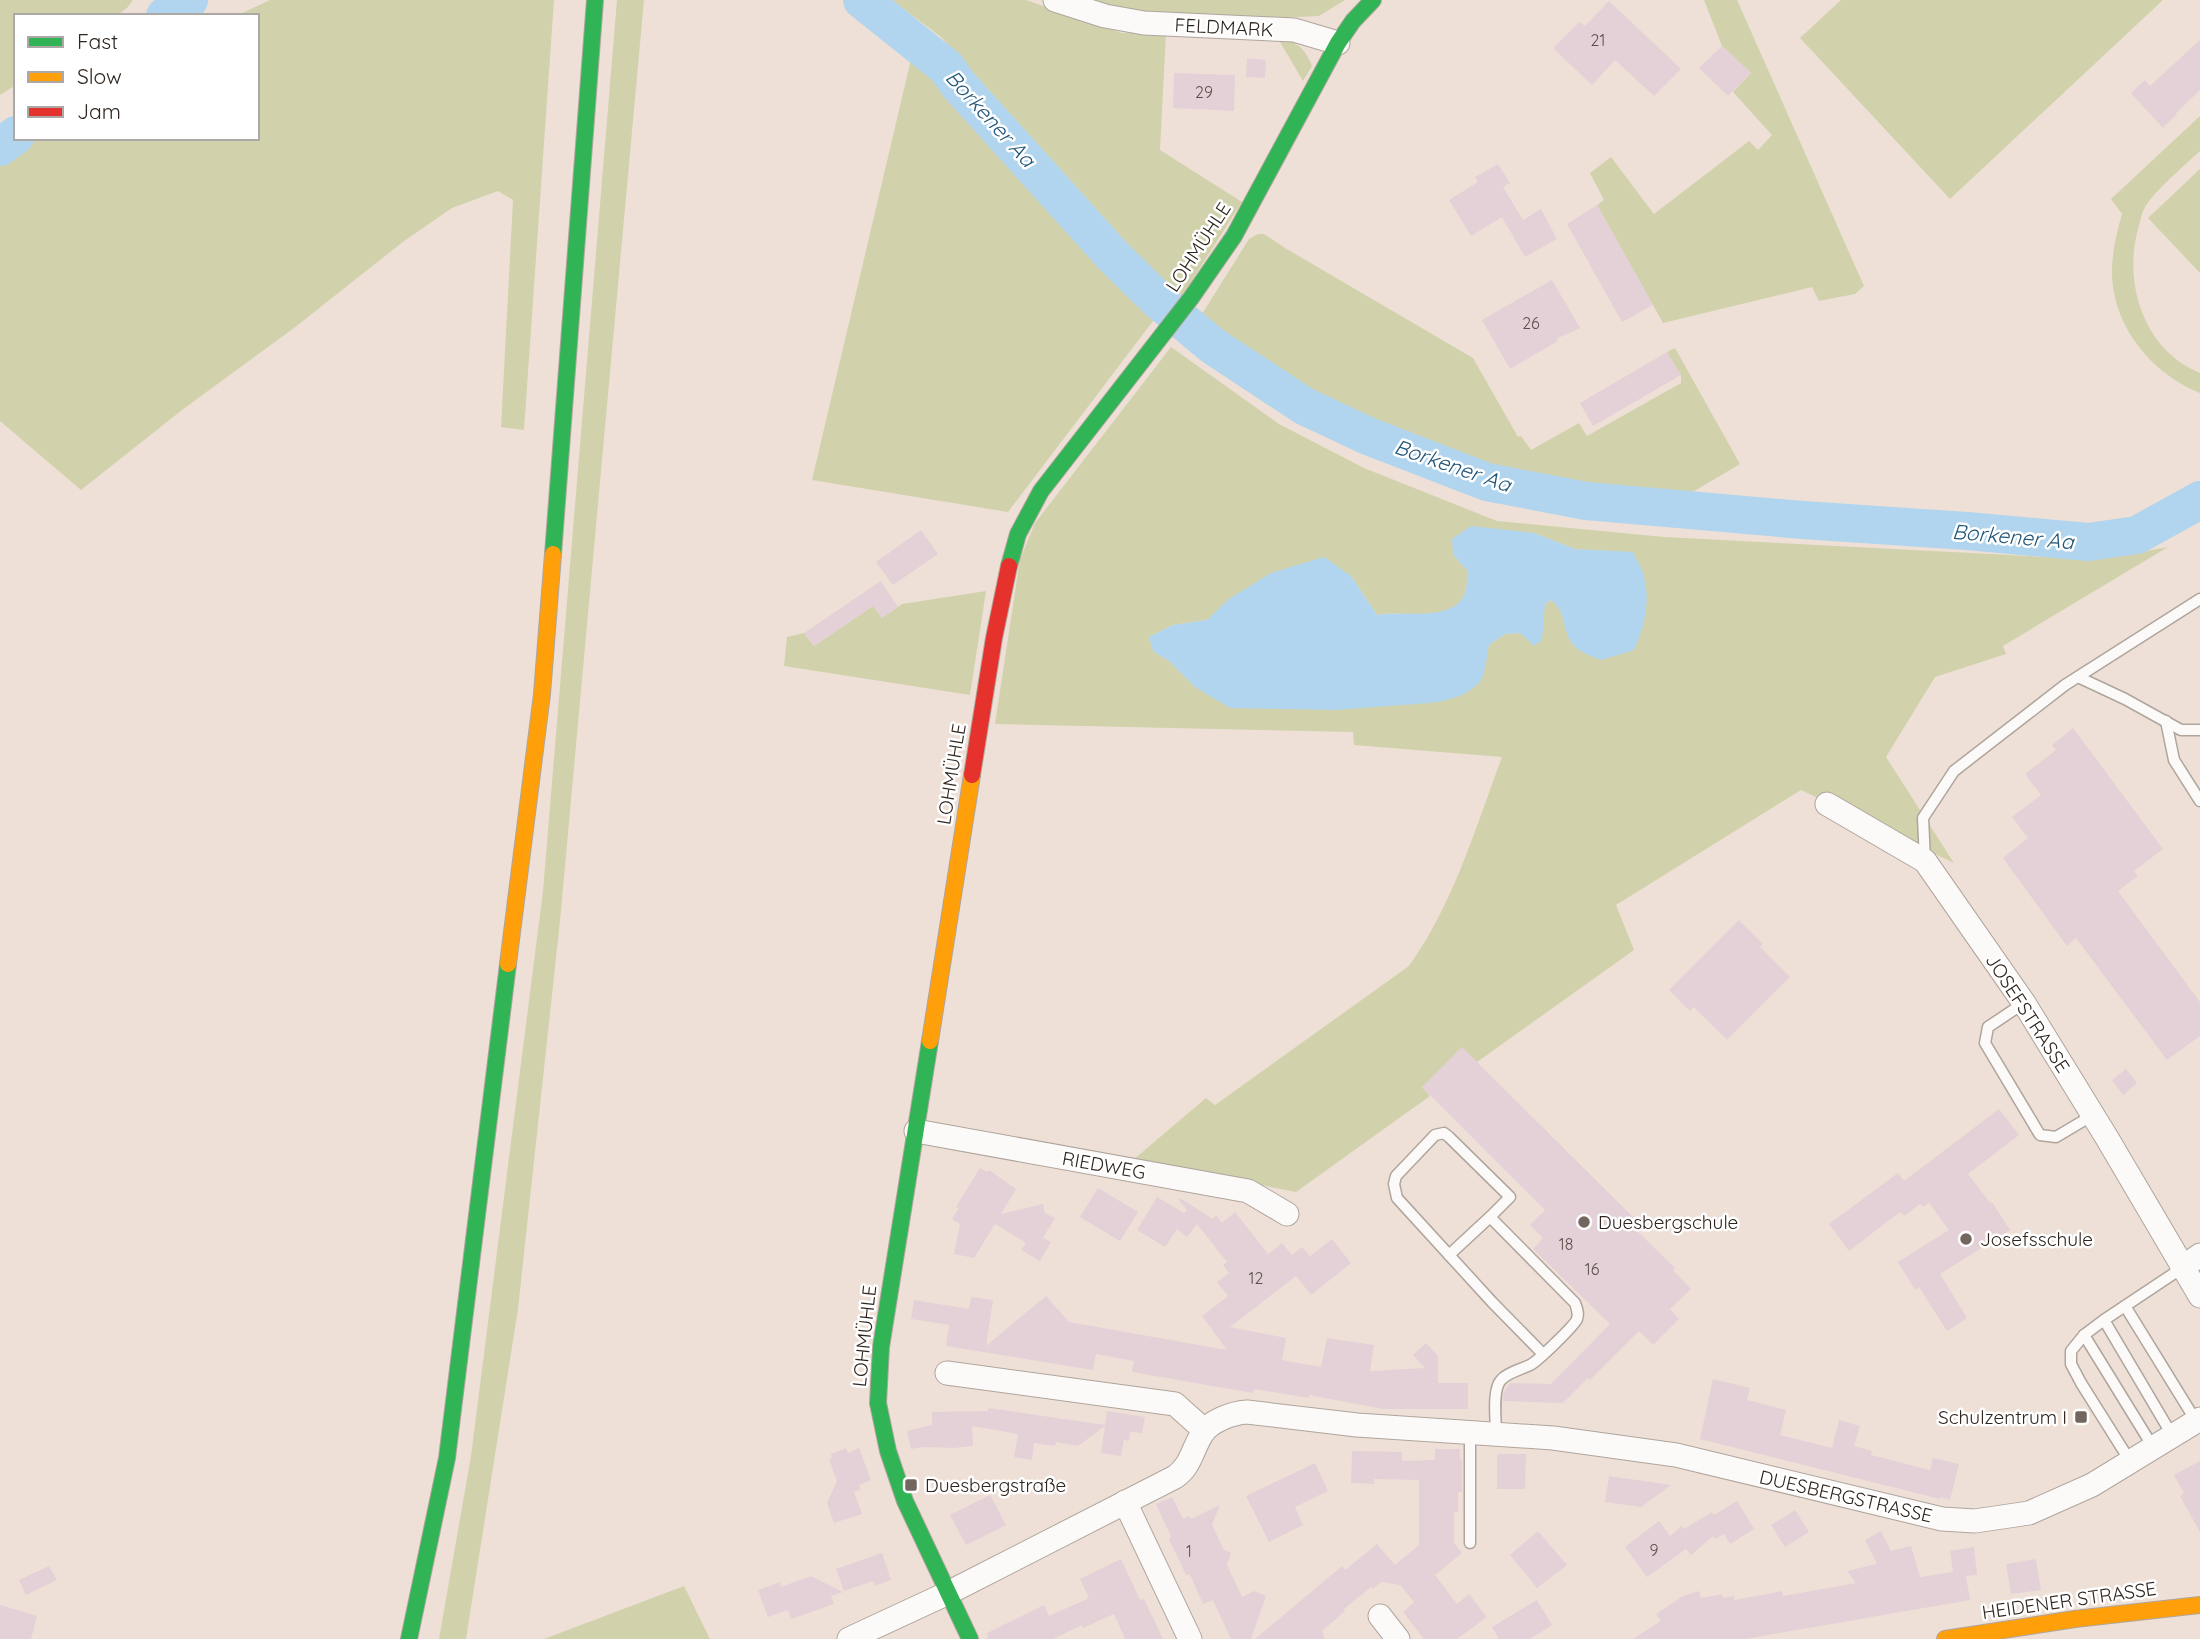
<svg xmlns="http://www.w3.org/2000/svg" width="2200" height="1639" viewBox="0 0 2200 1639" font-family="Quicksand,sans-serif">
<rect width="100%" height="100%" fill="#eee0d6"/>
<g fill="#d1d2ac" fill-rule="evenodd">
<path d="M0 0H133L127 8 116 16H16V85L0 95Z"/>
<path d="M270 0H554L524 430 501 427 513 200 498 191 452 208 404 241 294 328 182 410 81 490 0 421V165L38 138H257V16H236Z"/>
<path d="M617 0H644L560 921 518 1309 466 1639H439L471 1456 543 891Z"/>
<path d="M892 0H1026L1122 33H1166L1160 150 1242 202 1182 296 1152 271 941 37Z"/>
<path d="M1085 0H1345L1319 16 1278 18 1145 14Z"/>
<path d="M1704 0H1737L1864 286 1855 294 1819 301 1812 287 1663 323 1597 205 1604 200 1590 173 1611 157 1654 214 1749 141 1758 150 1772 135 1733 92 1751 73 1722 46Z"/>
<path d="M1841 0H2163L1950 199 1800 38Z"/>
<path d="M1277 37C1296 41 1305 48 1312 66L1303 81Z"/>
<path d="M912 55C944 79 970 114 997 144 1048 203 1098 264 1156 317L1008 512 812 480Z"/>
<path d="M2200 116V151C2187 163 2151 194 2144 209 2141 215 2140 223 2138 229 2123 284 2144 350 2200 373V393C2150 373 2110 323 2112 267 2113 249 2117 231 2122 214L2111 199Z"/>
<path d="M2200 169V273L2148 218Z"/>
<path d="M1258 234H1264L1285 248 1473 358 1518 437 1521 436 1531 450 1579 423 1587 436 1681 383V375L1667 352 1675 348 1740 464 1686 496 1571 484 1506 470 1440 450 1379 425 1317 393 1259 358 1202 314 1249 239Z"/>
<path d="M1171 347 1279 424 1364 468 1497 521 1664 537 2067 558 2135 553 2168 547 2003 646 2006 654 1935 677 1886 757 1954 863 1801 790 1616 905 1634 950 1477 1062 1422 1087 1430 1096 1296 1192 1133 1160 1206 1098 1215 1105 1409 966C1454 903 1475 829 1502 757L1354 745 1353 732 995 724 1020 559 1035 523ZM1534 533 1575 549 1633 553 1571 643 1559 606 1552 600 1545 604 1520 633 1505 634 1489 645 1481 680 1195 687 1169 661 1153 650 1149 637 1173 625 1207 620 1351 576 1377 615C1402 610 1455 624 1465 593 1467 587 1467 578 1468 571L1453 555Z"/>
<path d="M986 591 970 695 784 666 787 637 804 633 814 646 873 606 882 618 902 604Z"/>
<path d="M684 1586 710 1639H544Z"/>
</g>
<path fill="#b1d5ee" d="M1471 526 1534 533 1575 549 1633 552C1636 559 1641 566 1643 573 1651 599 1645 626 1634 650L1601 660C1592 656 1577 652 1571 642 1562 628 1566 611 1551 600L1545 604 1542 640 1534 646 1520 633 1505 634 1489 645C1487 655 1486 668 1482 678 1474 694 1445 702 1429 703L1335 710 1230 708 1195 687 1169 661 1153 651 1149 637 1173 625 1207 620 1229 599 1271 573 1324 557 1351 576 1377 615C1402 610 1454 623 1465 593 1467 587 1467 578 1468 571L1453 555 1452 539Z"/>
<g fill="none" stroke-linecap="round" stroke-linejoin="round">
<g stroke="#b1d5ee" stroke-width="38">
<path d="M862 0 946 67 958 84 1114 257 1159 301 1213 346 1304 406 1368 436 1487 482 1586 501 1803 520 1967 531 2088 542 2137 535 2200 500"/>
<path d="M165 16 189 0"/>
<path d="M0 147 16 135"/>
</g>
</g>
<g fill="#e3d1d7">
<path d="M1609 1 1681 69 1654 96 1615 60 1592 85 1553 48 1579 22 1585 26Z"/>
<path d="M2200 40V90L2176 113 2177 114 2163 128 2131 93 2145 80 2150 86Z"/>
<path d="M1722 46 1751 73 1728 96 1699 68Z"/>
<path d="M1247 58 1266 60 1265 78 1246 77Z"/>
<path d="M1174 73 1235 75 1234 111 1173 108Z"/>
<path d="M1498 164 1510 183 1503 187 1523 220 1541 209 1557 239 1525 257 1502 217 1471 236 1449 200 1478 182 1475 177Z"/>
<path d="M1597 205 1653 305 1622 322 1567 224Z"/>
<path d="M1552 280 1580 328 1556 339 1558 341 1510 369 1482 320Z"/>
<path d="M1667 352 1681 375 1593 426 1580 403Z"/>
<path d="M921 530 938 554 893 585 876 562Z"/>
<path d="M881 581 898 607 882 618 873 606 814 646 804 633Z"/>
<path d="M2073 728 2163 849 2134 871 2138 876 2118 891 2200 1002V1036L2167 1060 2076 938 2067 946 2003 858 2028 838 2012 817 2041 795 2025 774 2056 750 2052 745Z"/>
<path d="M1739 920 1763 944 1760 947 1790 977 1727 1040 1694 1007 1690 1011 1669 990Z"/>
<path d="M1462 1047 1638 1222 1633 1227 1675 1268 1673 1270 1691 1289 1670 1309 1679 1319 1653 1345 1639 1331 1590 1380 1588 1378 1563 1403 1503 1401 1504 1392 1510 1383 1551 1384 1610 1324 1533 1249 1543 1238 1530 1225 1545 1210 1422 1087Z"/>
<path d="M2126 1069 2137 1083 2123 1095 2112 1080Z"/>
<path d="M1999 1109 2019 1135 1968 1174 1990 1203 1992 1202 2010 1230 1940 1274 1967 1318 1947 1331 1919 1287 1915 1290 1898 1262 1949 1230 1929 1203 1923 1207 1920 1204 1904 1216 1900 1212 1849 1251 1829 1224 1898 1173 1904 1181Z"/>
<path d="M980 1168 987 1172 989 1170 1016 1189 1001 1214 1043 1204 1045 1213 1055 1218 1043 1238 1051 1242 1040 1261 1021 1250 1026 1243 995 1224 974 1258 954 1254 960 1224 952 1219 959 1208 956 1207Z"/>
<path d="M1098 1188 1138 1212 1120 1241 1080 1217Z"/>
<path d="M1157 1197 1184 1213 1187 1210 1179 1200 1180 1198 1213 1219 1216 1215 1222 1223 1235 1212 1268 1254 1282 1243 1292 1255 1302 1247 1310 1256 1332 1239 1351 1263 1311 1295 1296 1276 1230 1327 1286 1338 1282 1360 1321 1367 1327 1338 1374 1345 1370 1371 1425 1368 1413 1355 1426 1343 1438 1356V1383H1468V1409H1383L1309 1395V1398L1254 1389 1253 1393 1132 1372 1134 1361 1096 1354 1093 1370 946 1346 949 1325 911 1319 914 1300 969 1309 971 1297 993 1300 986 1346 1046 1296 1069 1322 1227 1350 1202 1316 1228 1296 1217 1282 1229 1273 1223 1265 1227 1262 1197 1224 1187 1237 1177 1229 1165 1247 1137 1230Z"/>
<path d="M1713 1379 1750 1388 1747 1400 1786 1410 1780 1435 1832 1448 1839 1420 1860 1426 1854 1446 1872 1451 1871 1455 1930 1470 1933 1458 1959 1464 1950 1500 1940 1497V1499L1700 1439Z"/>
<path d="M989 1408 1105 1425 1107 1411 1145 1417 1142 1433 1130 1432 1129 1441 1124 1440 1121 1456 1101 1453 1105 1426 1078 1446 1056 1442 1055 1446 1034 1443 1032 1460 1014 1457 1018 1434 972 1426 973 1446 954 1448 923 1447 911 1449 907 1431 932 1425V1412L988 1411Z"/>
<path d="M846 1448 848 1453 859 1448 871 1480 859 1485 861 1489 854 1492 862 1514 834 1523 827 1503 837 1481 829 1459 832 1458 831 1454Z"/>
<path d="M1435 1449H1460V1460H1462V1492H1458V1512H1454V1543L1462 1553 1435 1575 1457 1604 1469 1594 1487 1617 1457 1639H1424L1403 1612 1414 1602 1400 1585 1381 1582 1373 1589 1371 1587 1344 1609 1345 1611 1322 1631 1325 1639H1255L1342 1566 1345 1570 1377 1544 1395 1565 1419 1545V1480L1374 1479V1484L1351 1483 1352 1451 1402 1452V1461L1435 1460Z"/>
<path d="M1497 1454H1526L1525 1489H1497Z"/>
<path d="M2200 1461V1532L2180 1496 2184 1493 2174 1475Z"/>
<path d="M1315 1463 1328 1491 1295 1507 1303 1525 1269 1542 1246 1496Z"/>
<path d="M1609 1476 1671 1485 1641 1507 1605 1502Z"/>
<path d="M990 1495 1006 1525 966 1545 950 1515Z"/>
<path d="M1172 1497 1183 1519 1189 1516 1191 1519 1220 1505 1212 1525 1224 1550 1231 1553 1227 1565 1242 1597 1254 1591 1266 1596 1251 1639H1231L1213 1600 1203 1604 1191 1577 1189 1574 1186 1575 1169 1539 1171 1537 1170 1534 1156 1504Z"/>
<path d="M1737 1501 1754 1529 1730 1544 1724 1534 1715 1539 1713 1536 1691 1555 1686 1549 1647 1577 1625 1547 1659 1521 1670 1536 1682 1526 1684 1529 1712 1512 1714 1515Z"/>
<path d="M1795 1510 1809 1532 1785 1547 1771 1525Z"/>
<path d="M1538 1531 1567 1565 1537 1588 1510 1555Z"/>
<path d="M1881 1531 1891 1551 1911 1546 1920 1577 1953 1572 1950 1551 1974 1547 1977 1575 1966 1576 1970 1600 1745 1639H1633L1661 1621 1656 1614 1683 1596 1699 1591 1701 1598 1722 1594 1723 1598 1734 1596V1600L1782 1591 1783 1596 1856 1583 1847 1571 1877 1564 1865 1540Z"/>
<path d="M882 1553 891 1580 875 1586 873 1581 844 1591 836 1569Z"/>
<path d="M1121 1559 1140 1600 1144 1599 1163 1639H1125L1114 1614 1083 1628 1082 1625 1053 1639H988L987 1633 1044 1605 1049 1616 1089 1598 1080 1579Z"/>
<path d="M2036 1559 2041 1590 2011 1594 2006 1564Z"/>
<path d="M49 1566 57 1580 26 1595 19 1580Z"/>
<path d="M811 1576 843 1592 831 1596 834 1604 791 1619 788 1610 768 1617 758 1590 780 1582 781 1587Z"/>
<path d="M1537 1600 1552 1625 1530 1639H1499L1492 1627Z"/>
<path d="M0 1605 37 1616 31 1639H0Z"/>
</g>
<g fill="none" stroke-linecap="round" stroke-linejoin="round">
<defs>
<g id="lane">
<path d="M2078 677 2125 699 2181 730H2200"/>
<path d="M2166 721 2174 760 2200 801"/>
<path d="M1925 861 1923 818 1954 771 2065 685 2200 599"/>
<path d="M2024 1003 1988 1027 1985 1043 2040 1135 2056 1137 2093 1115"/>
<path d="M1449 1255 1490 1217"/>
<path d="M2125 1306 2196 1421"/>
<path d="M2104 1320 2172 1435"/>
<path d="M2084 1335 2153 1447"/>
<path d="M1470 1433V1543"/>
<path d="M1496 1434C1496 1420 1492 1390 1501 1380 1508 1372 1520 1370 1530 1365 1537 1362 1575 1325 1577 1319 1579 1313 1577 1309 1575 1303L1490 1217 1510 1197 1449 1137 1444 1133 1435 1135 1396 1176 1394 1184 1397 1198 1492 1302 1543 1354"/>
<path d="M2130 1461 2081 1383 2071 1364V1351L2084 1335 2104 1320 2182 1268"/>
</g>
<g id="street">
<path d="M1055 0 1105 16 1144 23 1294 30 1338 43"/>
<path d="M1827 804 1925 861 2024 1003 2107 1138 2200 1296"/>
<path d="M916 1131 1248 1191 1287 1214"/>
<path d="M2182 1268 2200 1255"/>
<path d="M947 1373 1175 1404 1204 1430"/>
<path d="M1125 1502 1190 1639"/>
<path d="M1380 1616 1398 1639"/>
<path d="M849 1639 948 1593 1175 1477C1191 1466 1192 1450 1202 1434 1210 1421 1232 1413 1247 1412L1357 1425 1553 1438 1676 1455 1942 1519 1975 1521 2029 1513 2092 1485 2200 1419"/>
</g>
<g id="fast">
<path d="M553 554 595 0"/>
<path d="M1009 566 1018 534 1041 491 1191 298 1234 236 1338 43 1353 21 1373 0"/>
<path d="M930 1041 881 1347 878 1403 888 1451 905 1501 970 1639"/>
<path d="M409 1639 447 1458 508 964"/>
</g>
<g id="slow">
<path d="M508 964 542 694 553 554"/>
<path d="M930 1041 972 775"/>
<path d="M1945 1639 2075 1619 2200 1605"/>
</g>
<path id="jam" d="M972 775 994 638 1009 566"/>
</defs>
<use href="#lane" stroke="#afa59d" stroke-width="13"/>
<use href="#street" stroke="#afa59d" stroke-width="25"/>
<use href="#fast" stroke="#afa59d" stroke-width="18"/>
<use href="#slow" stroke="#afa59d" stroke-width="18"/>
<use href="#jam" stroke="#afa59d" stroke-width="18"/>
<use href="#lane" stroke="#fcfaf9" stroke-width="10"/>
<use href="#street" stroke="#fcfaf9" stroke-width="23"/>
<use href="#fast" stroke="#30b455" stroke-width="16"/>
<use href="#slow" stroke="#ff9f0a" stroke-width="16"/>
<use href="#jam" stroke="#e5322d" stroke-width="16"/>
</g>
<g fill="#72665e" stroke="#fff" stroke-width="2.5">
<circle cx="1584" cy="1222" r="7"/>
<circle cx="1966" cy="1239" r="7"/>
<rect x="2074" y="1410" width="14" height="14" rx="3.5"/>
<rect x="904" y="1478" width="14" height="14" rx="3.5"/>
</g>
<g text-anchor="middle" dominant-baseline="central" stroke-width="5" stroke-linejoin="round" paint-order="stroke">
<g font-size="16" fill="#5c504c">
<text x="1598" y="40">21</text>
<text x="1204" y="92">29</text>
<text x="1531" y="323">26</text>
<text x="1566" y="1244">18</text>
<text x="1592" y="1269">16</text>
<text x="1256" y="1278">12</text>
<text x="1654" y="1550">9</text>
<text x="1189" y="1551">1</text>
</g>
<g font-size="19" fill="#2f251e" stroke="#fff">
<text transform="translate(1224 27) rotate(3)">FELDMARK</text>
<text transform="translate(1198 247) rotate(-57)">LOHMÜHLE</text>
<text transform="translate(951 774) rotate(-81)">LOHMÜHLE</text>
<text transform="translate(2028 1013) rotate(57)">JOSEFSTRASSE</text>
<text transform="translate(1104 1165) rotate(10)">RIEDWEG</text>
<text transform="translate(864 1336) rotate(-84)">LOHMÜHLE</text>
<text transform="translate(1846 1496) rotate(13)">DUESBERGSTRASSE</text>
<text transform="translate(2069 1600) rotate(-8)">HEIDENER STRASSE</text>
</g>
<g font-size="19" fill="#2f251e" stroke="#fff" text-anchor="start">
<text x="1598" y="1222">Duesbergschule</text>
<text x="1980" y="1239">Josefsschule</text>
<text x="2067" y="1417" text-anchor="end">Schulzentrum I</text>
<text x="925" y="1485">Duesbergstraße</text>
</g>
<g font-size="21" font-style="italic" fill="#225779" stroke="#fff">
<text transform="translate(991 118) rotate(48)">Borkener Aa</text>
<text transform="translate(1453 465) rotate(19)">Borkener Aa</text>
<text transform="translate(2013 536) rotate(5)">Borkener Aa</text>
</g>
</g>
<rect x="14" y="14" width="245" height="126" fill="#ffffff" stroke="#aca8a5" stroke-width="2"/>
<rect x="28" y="37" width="35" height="10" fill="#30b455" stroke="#aca8a5" stroke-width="2"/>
<text x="77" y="49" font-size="21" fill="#2f251e">Fast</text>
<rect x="28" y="72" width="35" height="10" fill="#ff9f0a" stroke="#aca8a5" stroke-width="2"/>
<text x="77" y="84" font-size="21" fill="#2f251e">Slow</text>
<rect x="28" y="107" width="35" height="10" fill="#e5322d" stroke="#aca8a5" stroke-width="2"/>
<text x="77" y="119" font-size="21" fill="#2f251e">Jam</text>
</svg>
